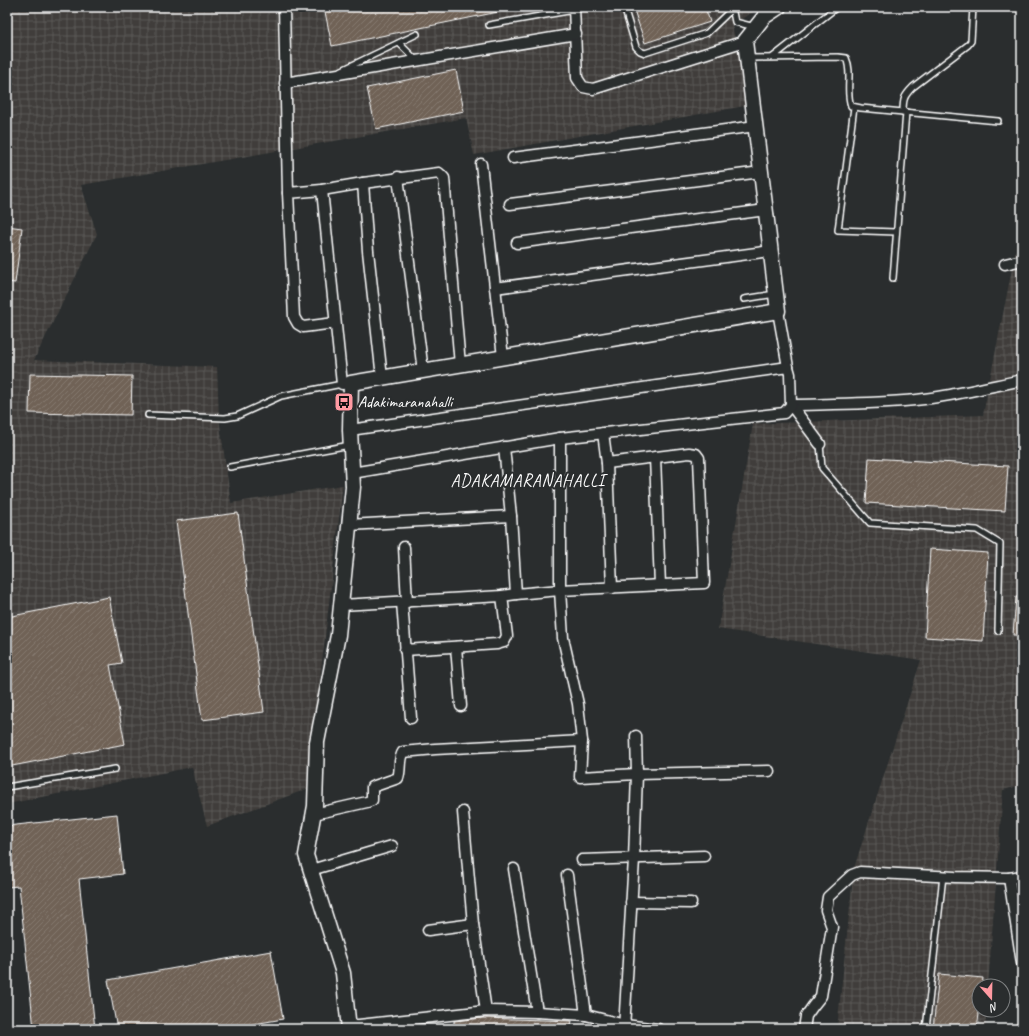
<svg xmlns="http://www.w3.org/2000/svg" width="1029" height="1036" viewBox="0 0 1029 1036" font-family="Caveat,sans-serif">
<defs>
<pattern id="industrial-grid" width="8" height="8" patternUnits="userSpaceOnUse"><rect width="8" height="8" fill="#3f3d3a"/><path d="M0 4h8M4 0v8" fill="none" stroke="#5c5a58"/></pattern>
<pattern id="building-hatch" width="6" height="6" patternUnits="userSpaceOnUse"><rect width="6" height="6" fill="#706256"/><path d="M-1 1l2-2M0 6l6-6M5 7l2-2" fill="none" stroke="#857a6f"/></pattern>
</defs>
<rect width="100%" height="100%" fill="#2a2d2e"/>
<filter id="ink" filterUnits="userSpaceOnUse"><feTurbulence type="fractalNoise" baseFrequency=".025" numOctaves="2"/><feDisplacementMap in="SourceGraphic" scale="8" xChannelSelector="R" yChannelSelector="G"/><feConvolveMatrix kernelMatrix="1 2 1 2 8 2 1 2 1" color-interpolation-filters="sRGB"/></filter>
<g filter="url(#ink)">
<g fill="url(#industrial-grid)">
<path d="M7 7H762L736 22 732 25 750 105 474 155 466 118 81 185 97 234 34 360 217 367 219 418 231 503 343 485 307 789 207 826 192 767 7 804Z"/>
<path d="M1022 218V785L1003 790 988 986H979V1010H987L985 1029H837L854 868 921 660 718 629 753 424 983 415Z"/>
</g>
<g fill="url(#building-hatch)" stroke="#fff">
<path d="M324 7H503V11L332 46Z"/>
<path d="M633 7H705L710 22 645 43Z"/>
<path d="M456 70 464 111 376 129 367 88Z"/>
<path d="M7 226 22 228 15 283 7 282Z"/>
<path d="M30 374 132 376 131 415 29 413Z"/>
<path d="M869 458 1008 466 1005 511 866 503Z"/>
<path d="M238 513 264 712 202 720 176 521Z"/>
<path d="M930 549 988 553 983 641 925 637Z"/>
<path d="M109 597 122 663 110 665 125 744 7 767V617Z"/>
<path d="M1016 597H1022V635H1013Z"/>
<path d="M117 814 123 874 79 879 95 1029H34L19 886 7 887V826Z"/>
<path d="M271 951 283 1019 225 1029H117L108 980Z"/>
<path d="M939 974 983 978 982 986H979V1014L977 1029H933Z"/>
<path d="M483 1018 572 1021 570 1029H454V1021Z"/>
</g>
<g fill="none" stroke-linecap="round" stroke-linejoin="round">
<defs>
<g id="lane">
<path d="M624 7 636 47 640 51 645 53 707 33 733 8"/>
<path d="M732 7 735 22 755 27"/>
<path d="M489 25 574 10"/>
<path d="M399 43 416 60"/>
<path d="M773 57 837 7"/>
<path d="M748 58 838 57 846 58C853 73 845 90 851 106L861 108 998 121"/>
<path d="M342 70 417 34"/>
<path d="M854 107 838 230 896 232"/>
<path d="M903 112C903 99 904 96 913 87L968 45 971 41 973 7"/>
<path d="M893 278 906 112"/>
<path d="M744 299 775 294"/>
<path d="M148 415 225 418 237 416 281 396 342 384"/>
<path d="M820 444 822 468 870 523 977 530 1000 544 998 631"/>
<path d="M230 467 350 445"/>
<path d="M7 787 115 769"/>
<path d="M926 1029 943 876"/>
</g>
<g id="street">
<path d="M284 7 288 193 322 190 342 384 351 383"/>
<path d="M574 7 577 78 583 87 593 89 745 41"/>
<path d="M285 83 576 34"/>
<path d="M513 158 756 126"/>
<path d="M481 164 503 357"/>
<path d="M398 177 423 371"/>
<path d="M363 183 439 173 444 178 460 365"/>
<path d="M322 190 363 183 368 251 382 378"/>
<path d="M288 193 294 317 298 324 303 327 335 323"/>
<path d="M510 204 761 172"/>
<path d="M517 243 766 210"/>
<path d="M1005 264 1022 260"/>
<path d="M495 288 771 251"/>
<path d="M778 311 788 367"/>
<path d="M791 405C829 404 867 404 904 401 944 398 983 388 1022 380"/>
<path d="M791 405 820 444"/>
<path d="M350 430 788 367 790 374 791 405 784 413 560 438 352 473"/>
<path d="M603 433 607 463 612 588"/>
<path d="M560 438V590L563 638 578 704 582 741 580 777 637 774 769 771"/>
<path d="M504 447 511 516 516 594"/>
<path d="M655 457 660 585"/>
<path d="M349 525 511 516"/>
<path d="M404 547 407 602"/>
<path d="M402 602 411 718"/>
<path d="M341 605 502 596 516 594 560 590 704 583 699 458 696 454 689 453 607 463"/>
<path d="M456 647 461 706"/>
<path d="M405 650 497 644 504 642 507 636 502 596"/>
<path d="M463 812 473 924 486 1011"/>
<path d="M314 814 367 802 372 800V787L398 778C401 770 398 759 403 752L435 749 582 741"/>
<path d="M582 860 704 856"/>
<path d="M514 869 537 1012"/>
<path d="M311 870 392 846"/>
<path d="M1009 878 1022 963"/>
<path d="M631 902 691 903"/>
<path d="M428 930 473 924"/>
<path d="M586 1015 625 1025 658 1029"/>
<path d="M350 1026 486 1011 537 1012 586 1015 567 875"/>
<path d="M624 1029 634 859 637 774 636 736"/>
<path d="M804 1029 806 1016 813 1006 821 996 832 927 826 910 828 897 852 875 860 872 955 877 1009 878 1022 876"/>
</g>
<path id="secondary" d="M349 1029 343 973 306 855 315 806 317 742 338 635 353 487 350 430 351 383 778 311 745 41 764 17 779 7"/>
</defs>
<use href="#lane" stroke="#fff" stroke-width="8"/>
<use href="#street" stroke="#fff" stroke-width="13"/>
<use href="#secondary" stroke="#fff" stroke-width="17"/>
<use href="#lane" stroke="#2a2d2e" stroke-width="5"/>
<use href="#street" stroke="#2a2d2e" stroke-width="10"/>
<use href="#secondary" stroke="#2a2d2e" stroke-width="14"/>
</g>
</g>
<defs>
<symbol id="bus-square" viewBox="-11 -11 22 22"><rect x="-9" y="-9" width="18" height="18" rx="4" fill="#ff9aa2" stroke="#2a2d2e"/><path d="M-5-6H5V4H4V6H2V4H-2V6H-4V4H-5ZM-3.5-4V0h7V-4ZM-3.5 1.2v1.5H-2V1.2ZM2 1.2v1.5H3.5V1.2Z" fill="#111"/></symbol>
</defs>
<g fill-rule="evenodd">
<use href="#bus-square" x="333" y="391" width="22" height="22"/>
</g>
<g text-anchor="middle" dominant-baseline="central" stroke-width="4" stroke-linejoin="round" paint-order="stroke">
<g font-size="16" fill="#fff" stroke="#2a2d2e" text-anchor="start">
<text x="358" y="402">Adakimaranahalli</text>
</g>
<g font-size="17" letter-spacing="1" fill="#fff" stroke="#2a2d2e">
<text x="528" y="480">ADAKAMARANAHALLI</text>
</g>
</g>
<rect width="1029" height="1036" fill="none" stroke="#2a2d2e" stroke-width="24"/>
<rect x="12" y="12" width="1005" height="1012" fill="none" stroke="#fff" stroke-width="1.5" filter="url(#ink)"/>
<g transform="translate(991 998) rotate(160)"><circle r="19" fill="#2a2d2e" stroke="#7f8182"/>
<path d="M0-3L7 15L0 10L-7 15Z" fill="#ff9aa2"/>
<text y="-6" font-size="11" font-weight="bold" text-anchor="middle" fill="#ffffff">N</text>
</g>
</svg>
